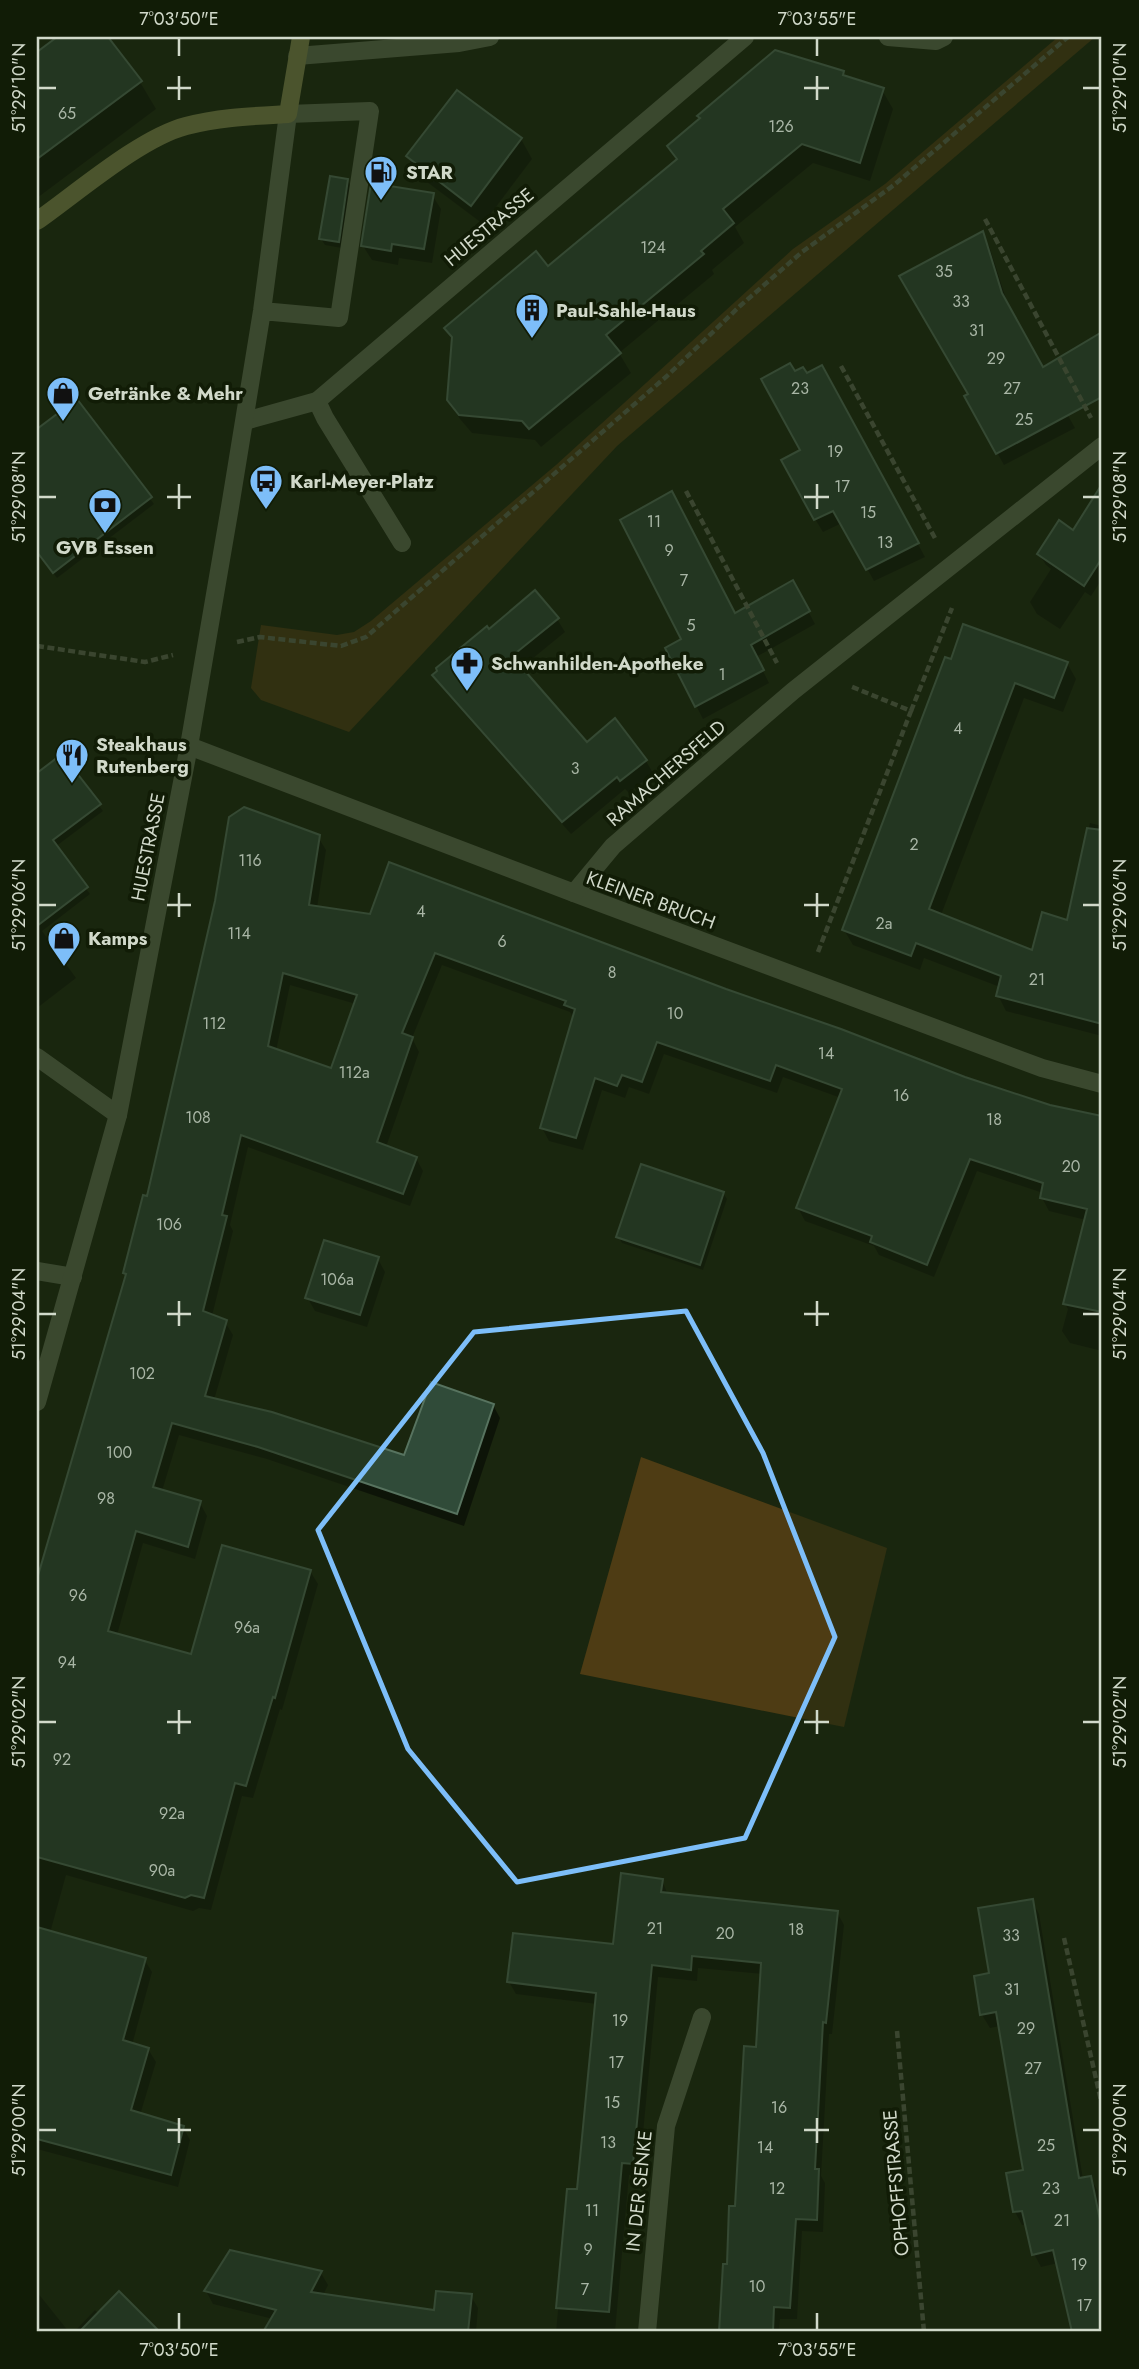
<svg xmlns="http://www.w3.org/2000/svg" width="1139" height="2369" viewBox="0 0 1139 2369" font-family="Jost,sans-serif">
<rect width="100%" height="100%" fill="#1a260f"/>
<g fill="#4e3c14">
<path d="M1058 37H1095L617 446 349 732 261 700 251 688 261 625 337 635 354 632 371 621 556 465 793 249 885 184Z"/>
<path d="M641 1457 887 1548 844 1727 580 1674Z"/>
</g>
<g fill="#0007" fill-rule="evenodd">
<path d="M60 37H106L140 82 156 109 37 198V65L39 64 37 54Z"/>
<path d="M843 73 846 78 882 90 893 109 870 181 813 163 735 227 744 243 712 270 714 274 619 353 631 373 541 447 535 440 472 433 460 419 448 400 453 341 446 328 548 269 677 161 669 147Z"/>
<path d="M521 139 532 159 483 224 419 176 408 157Z"/>
<path d="M347 180 351 187 342 248 325 245 321 239Z"/>
<path d="M432 195 441 209 432 263 399 258 398 265 372 260 363 246Z"/>
<path d="M982 234 989 246 1009 308 1042 369 1100 336 1102 339V392L1066 412 1075 428 1004 465 966 397 970 395Z"/>
<path d="M821 367 925 557 874 581 842 523 823 532 815 519 802 451 795 374 806 375Z"/>
<path d="M76 402 154 504 57 578 37 551V432Z"/>
<path d="M1084 516 1102 529V579L1091 596 1085 592 1060 629 1037 614 1030 602 1051 569 1046 565 1039 554 1074 533Z"/>
<path d="M793 583 815 624 756 657 769 683 703 719 667 649 735 615Z"/>
<path d="M557 619 565 632 521 668 587 744 646 761 653 773 629 793 625 789 571 834 442 688 434 675 489 631Z"/>
<path d="M946 659 1067 663 1076 679 1063 712 1024 698 941 915 1034 952 1088 940 1102 943V1036L1006 1011 998 995 1000 987 924 958 920 970 853 945 844 930Z"/>
<path d="M62 756 103 811 55 847 90 894 42 931 76 978 37 1008V775Z"/>
<path d="M1090 823 1102 826V872L1085 868 1081 862Z"/>
<path d="M318 837 326 850 317 908 964 1079 1050 1107 1102 1118V1351L1070 1343 1062 1331 1068 1309 1065 1304 1086 1220 1049 1211 1042 1198 1043 1193 977 1171 934 1277 879 1255 874 1246 805 1221 798 1208 841 1098 783 1077 777 1093 664 1054 649 1094 629 1087 625 1098 602 1090 583 1150 549 1141 542 1128 574 1019 570 1012 442 965 412 1038 419 1052 386 1147 416 1158 423 1171 410 1206 248 1147 230 1225 233 1231 212 1316 225 1322 233 1335 214 1400 405 1457 493 1405 500 1418 464 1526 267 1459 179 1435 162 1491 200 1503 207 1516 195 1559 143 1543 117 1635 193 1656 310 1571 318 1584 282 1710 280 1709 253 1798 242 1796 211 1910 199 1908 193 1911 66 1875 50 1933 144 1959 152 1972 132 2045 148 2049 156 2062 140 2115 183 2127 190 2140 178 2187 37 2149V1585L127 1276 125 1272 149 1198ZM290 985 356 1004 332 1071 276 1051Z"/>
<path d="M723 1193 727 1199 703 1270 622 1243 618 1236Z"/>
<path d="M378 1259 385 1272 367 1327 315 1311 307 1297Z"/>
<path d="M662 1880 668 1895 837 1912 844 1925 832 2034H829L821 2176 825 2183 823 2232 802 2231 797 2319H780L779 2332H721L725 2265H728L758 2049 763 1974 698 1968 697 1981 658 1977 639 2175H629L615 2332H556L569 2191H579L597 2004 516 1994 509 1982 614 1946Z"/>
<path d="M1032 1901 1039 1914 1083 2179 1090 2178 1098 2191 1102 2212V2332H1074L1058 2263 1041 2267 1034 2254 1027 2224 1022 2225 1015 2212 1025 2171 1000 2026 990 2028 982 2015 976 1977 991 1974Z"/>
<path d="M321 2273 328 2285 323 2295 435 2312 471 2296 478 2308 476 2332H266L273 2319 213 2304 206 2291Z"/>
<path d="M37 2292 69 2332H37Z"/>
<path d="M95 2310 99 2314 146 2321 153 2332H74Z"/>
</g>
<g fill="#304b39" stroke="#57735f" stroke-width="2" fill-rule="evenodd">
<path d="M57 37H108L142 81 37 159V52Z"/>
<path d="M775 50 844 71 843 75 884 88 860 163 802 144 723 209 734 223 701 251 704 254 606 335 621 353 529 429 522 421 459 415 447 400 452 337 444 328 536 251 548 266 677 159 667 146 700 118 697 116Z"/>
<path d="M457 90 522 138 471 206 406 156Z"/>
<path d="M330 176 348 179 339 242 319 239Z"/>
<path d="M371 183 434 193 424 249 392 244 391 251 361 246Z"/>
<path d="M983 231 1002 293 1043 367 1102 332V397L996 454 964 396 968 394 899 276Z"/>
<path d="M790 363 795 371 803 367 807 373 822 365 919 543 866 570 833 511 814 520 781 460 800 450 761 379Z"/>
<path d="M77 399 152 497 53 573 37 552V429Z"/>
<path d="M1102 484V558L1084 586 1037 554 1059 520 1073 530Z"/>
<path d="M672 491 735 613 793 580 810 611 751 645 764 670 695 707 665 648 681 639 620 520Z"/>
<path d="M535 590 559 618 512 656 587 742 615 718 647 760 620 781 617 777 562 822 432 675 437 671 436 668 487 626 489 629Z"/>
<path d="M963 624 1068 662 1054 698 1015 683 929 909 1032 950 1042 912 1067 920 1087 828 1102 830V1024L996 996 1001 976 916 943 911 956 842 930 945 657 951 659Z"/>
<path d="M62 754 101 804 53 840 88 887 37 926V773Z"/>
<path d="M244 807 320 835 309 905 370 914 389 862 726 989 841 1029 965 1077 1050 1105 1102 1116V1312L1063 1304 1087 1209 1040 1198 1043 1183 970 1159 927 1265 870 1242 872 1236 796 1208 842 1089 776 1065 770 1081 657 1042 642 1082 622 1075 617 1086 595 1078 576 1138 540 1128 575 1009 564 1005 566 1001 435 953 402 1033 413 1037 377 1142 417 1157 403 1194 241 1135 222 1215 227 1216 203 1311 227 1320 205 1396 272 1412 404 1455 431 1382 494 1404 457 1514 258 1447 172 1423 153 1487 201 1501 188 1547 136 1531 108 1631 191 1654 222 1545 311 1570 275 1698 273 1697 246 1786 235 1783 204 1898 191 1895 185 1898 37 1857V1579L126 1274 123 1273 143 1195 147 1196 215 901 229 817ZM283 973 357 995 331 1068 268 1046Z"/>
<path d="M641 1164 724 1192 700 1265 616 1237Z"/>
<path d="M324 1240 379 1257 360 1315 305 1298Z"/>
<path d="M621 1873 663 1879 661 1892 838 1911 826 2023 823 2022 815 2169H819L817 2220 796 2219 790 2308 774 2307 773 2332H719L723 2264H727L729 2206H735L744 2046 756 2047 761 1963 692 1956 691 1970 652 1965 633 2164 622 2163 609 2312 556 2308 567 2189H577L596 1993 507 1982 513 1933 613 1944Z"/>
<path d="M1033 1899 1079 2178 1091 2176 1102 2230V2332H1072L1053 2250 1032 2255 1022 2211 1013 2212 1006 2173 1023 2170 1016 2130 996 2012 980 2015 974 1976 989 1973 978 1908Z"/>
<path d="M37 1927 146 1958 123 2040 149 2048 131 2110 184 2126 171 2175 37 2139Z"/>
<path d="M230 2250 322 2271 311 2292 434 2310 436 2291 472 2294 468 2332H263L276 2310 204 2291Z"/>
<path d="M119 2291 160 2332H79Z"/>
</g>
<g fill="none" stroke-linecap="round" stroke-linejoin="round">
<g stroke="#626c58" stroke-width="4.5" stroke-dasharray="7 3.5" stroke-linecap="butt">
<path d="M985 219 1091 418"/>
<path d="M841 366 936 540"/>
<path d="M686 491 777 663"/>
<path d="M237 642 260 637 341 646 366 637 667 376 740 306 802 252 894 185 1068 37"/>
<path d="M37 646 145 662 173 655"/>
<path d="M911 711 952 608"/>
<path d="M818 952 911 711 850 686"/>
<path d="M1064 1938 1102 2105"/>
<path d="M897 2031 924 2332"/>
</g>
<g stroke="#637156" stroke-width="18">
<path d="M888 37 936 41 944 37"/>
<path d="M297 56 459 43 490 37"/>
<path d="M317 401 325 418 402 543"/>
<path d="M245 421 317 401 745 37"/>
<path d="M189 746 574 893 1042 1068 1102 1084"/>
<path d="M574 893 613 846 793 691 1102 446"/>
<path d="M37 1057 118 1115"/>
<path d="M37 1271 73 1277"/>
<path d="M37 1402 118 1115 189 746 230 507 262 311 288 114 370 111 339 318 262 311"/>
<path d="M647 2332 666 2126 702 2017"/>
</g>
<path stroke="#888c53" stroke-width="18" d="M37 221C77 193 140 138 186 126 220 117 254 116 288 114L301 37"/>
</g>
<path d="M0 0H1139V2369H0ZM686 1311 763 1453 835 1637 745 1838 517 1882 408 1749 318 1530 474 1332Z" fill="#1a260f" fill-opacity=".55" fill-rule="evenodd"/>
<path fill="none" stroke="#7dbef9" stroke-width="5" stroke-linejoin="round" d="M686 1311 763 1453 835 1637 745 1838 517 1882 408 1749 318 1530 474 1332Z"/>
<path fill="none" stroke="#d1d9ca" stroke-width="2.5" d="M179 38V56M817 38V56M179 76V100M817 76V100M38 88H56M167 88H191M804 88H829M1083 88H1100M179 484V509M817 484V509M38 497H56M167 497H191M804 497H829M1083 497H1100M179 893V917M817 893V917M38 905H56M167 905H191M804 905H829M1083 905H1100M179 1301V1326M817 1301V1326M38 1314H56M167 1314H191M804 1314H829M1083 1314H1100M179 1710V1734M817 1710V1734M38 1722H56M167 1722H191M804 1722H829M1083 1722H1100M179 2118V2143M817 2118V2143M38 2130H56M167 2130H191M804 2130H829M1083 2130H1100M179 2313V2330M817 2313V2330"/>
<defs>
<symbol id="fuel-pin" viewBox="-11 -11 22 30"><path d="M0 17L-7.5 6A9.5 9.5 0 1 1 7.5 6Z" fill="#7dbef9" stroke="#111c06"/><path d="M-5.5-6h7V0h2V4h1.3V-2.5L3-4.5l.8-.8L6-3V5H2.5V1h-1V6h-7ZM-4.2-4.7v3.2H.2V-4.7Z" fill="#111"/></symbol>
<symbol id="building-pin" viewBox="-11 -11 22 30"><path d="M0 17L-7.5 6A9.5 9.5 0 1 1 7.5 6Z" fill="#7dbef9" stroke="#111c06"/><path d="M-4-6H4V6H1V3H-1V6H-4ZM-2.5-4.3h1.7v1.8h-1.7ZM.8-4.3h1.7v1.8H.8ZM-2.5-1h1.7V.8h-1.7ZM.8-1h1.7V.8H.8Z" fill="#111"/></symbol>
<symbol id="shop-pin" viewBox="-11 -11 22 30"><path d="M0 17L-7.5 6A9.5 9.5 0 1 1 7.5 6Z" fill="#7dbef9" stroke="#111c06"/><path d="M-5-2.5h2.3a2.7 3.5 0 0 1 5.4 0H5L5.5 6h-11ZM-1.5-2.5h3a1.5 2.3 0 0 0-3 0Z" fill="#111"/></symbol>
<symbol id="bus-pin" viewBox="-11 -11 22 30"><path d="M0 17L-7.5 6A9.5 9.5 0 1 1 7.5 6Z" fill="#7dbef9" stroke="#111c06"/><path d="M-5-6H5V4H4V6H2V4H-2V6H-4V4H-5ZM-3.5-4V0h7V-4ZM-3.5 1.2v1.5H-2V1.2ZM2 1.2v1.5H3.5V1.2Z" fill="#111"/></symbol>
<symbol id="bank-pin" viewBox="-11 -11 22 30"><path d="M0 17L-7.5 6A9.5 9.5 0 1 1 7.5 6Z" fill="#7dbef9" stroke="#111c06"/><path d="M-6-4H6V4H-6ZM0-2.3a2.3 2.3 0 1 0 0 4.6a2.3 2.3 0 1 0 0-4.6Z" fill="#111"/></symbol>
<symbol id="pharmacy-pin" viewBox="-11 -11 22 30"><path d="M0 17L-7.5 6A9.5 9.5 0 1 1 7.5 6Z" fill="#7dbef9" stroke="#111c06"/><path d="M-2-6h4v4h4v4h-4v4h-4v-4h-4v-4h4Z" fill="#111"/></symbol>
<symbol id="restaurant-pin" viewBox="-11 -11 22 30"><path d="M0 17L-7.5 6A9.5 9.5 0 1 1 7.5 6Z" fill="#7dbef9" stroke="#111c06"/><path d="M-5-6h1v4h1v-4h1v4h1v-4h1v5L-1.5 .5V6h-2V.5L-5-1ZM5-6V6H3V1.5H1.5Q1.5-4 5-6Z" fill="#111"/></symbol>
</defs>
<g fill-rule="evenodd">
<use href="#fuel-pin" x="362" y="153" width="38" height="52"/>
<use href="#building-pin" x="513" y="291" width="38" height="52"/>
<use href="#shop-pin" x="44" y="374" width="38" height="52"/>
<use href="#bus-pin" x="247" y="462" width="38" height="52"/>
<use href="#bank-pin" x="86" y="486" width="38" height="52"/>
<use href="#pharmacy-pin" x="448" y="644" width="38" height="52"/>
<use href="#restaurant-pin" x="53" y="736" width="38" height="52"/>
<use href="#shop-pin" x="45" y="919" width="38" height="52"/>
</g>
<g text-anchor="middle" dominant-baseline="central" stroke-width="7" stroke-linejoin="round" paint-order="stroke">
<g font-size="16" fill="#a9b6a6">
<text x="67" y="113">65</text>
<text x="781" y="126">126</text>
<text x="653" y="247">124</text>
<text x="944" y="271">35</text>
<text x="961" y="301">33</text>
<text x="977" y="330">31</text>
<text x="996" y="358">29</text>
<text x="800" y="388">23</text>
<text x="1012" y="388">27</text>
<text x="1024" y="419">25</text>
<text x="835" y="451">19</text>
<text x="842" y="486">17</text>
<text x="868" y="512">15</text>
<text x="654" y="521">11</text>
<text x="885" y="542">13</text>
<text x="669" y="550">9</text>
<text x="684" y="580">7</text>
<text x="691" y="625">5</text>
<text x="722" y="674">1</text>
<text x="958" y="728">4</text>
<text x="575" y="768">3</text>
<text x="914" y="844">2</text>
<text x="250" y="860">116</text>
<text x="421" y="911">4</text>
<text x="884" y="923">2a</text>
<text x="239" y="933">114</text>
<text x="502" y="941">6</text>
<text x="612" y="972">8</text>
<text x="1037" y="979">21</text>
<text x="675" y="1013">10</text>
<text x="214" y="1023">112</text>
<text x="826" y="1053">14</text>
<text x="354" y="1072">112a</text>
<text x="901" y="1095">16</text>
<text x="198" y="1117">108</text>
<text x="994" y="1119">18</text>
<text x="1071" y="1166">20</text>
<text x="169" y="1224">106</text>
<text x="337" y="1279">106a</text>
<text x="142" y="1373">102</text>
<text x="119" y="1452">100</text>
<text x="106" y="1498">98</text>
<text x="78" y="1595">96</text>
<text x="247" y="1627">96a</text>
<text x="67" y="1662">94</text>
<text x="62" y="1759">92</text>
<text x="172" y="1813">92a</text>
<text x="162" y="1870">90a</text>
<text x="655" y="1928">21</text>
<text x="796" y="1929">18</text>
<text x="725" y="1933">20</text>
<text x="1011" y="1935">33</text>
<text x="1012" y="1989">31</text>
<text x="620" y="2020">19</text>
<text x="1026" y="2028">29</text>
<text x="616" y="2062">17</text>
<text x="1033" y="2068">27</text>
<text x="612" y="2102">15</text>
<text x="779" y="2107">16</text>
<text x="608" y="2142">13</text>
<text x="1046" y="2145">25</text>
<text x="765" y="2147">14</text>
<text x="777" y="2188">12</text>
<text x="1051" y="2188">23</text>
<text x="592" y="2210">11</text>
<text x="1062" y="2220">21</text>
<text x="588" y="2249">9</text>
<text x="1079" y="2264">19</text>
<text x="757" y="2286">10</text>
<text x="585" y="2289">7</text>
<text x="1084" y="2305">17</text>
</g>
<g font-size="19" font-weight="bold" fill="#d1d9ca" stroke="#111c06" text-anchor="start">
<text x="406" y="172">STAR</text>
<text x="556" y="310">Paul-Sahle-Haus</text>
<text x="88" y="393">Getränke &amp; Mehr</text>
<text x="290" y="481">Karl-Meyer-Platz</text>
<text x="105" y="547" text-anchor="middle">GVB Essen</text>
<text x="491" y="663">Schwanhilden-Apotheke</text>
<text x="96" y="744">Steakhaus<tspan x="96" dy="22">Rutenberg</tspan></text>
<text x="88" y="938">Kamps</text>
</g>
<g font-size="19" fill="#d1d9ca" stroke="#111c06">
<text transform="translate(489 227) rotate(-40)">HUESTRASSE</text>
<text transform="translate(666 773) rotate(-41)">RAMACHERSFELD</text>
<text transform="translate(148 847) rotate(-79)">HUESTRASSE</text>
<text transform="translate(651 900) rotate(20)">KLEINER BRUCH</text>
<text transform="translate(896 2183) rotate(-95)">OPHOFFSTRASSE</text>
<text transform="translate(639 2191) rotate(-84)">IN DER SENKE</text>
</g>
</g>
<rect width="1139" height="2369" fill="none" stroke="#111c06" stroke-width="77"/>
<rect x="38" y="38" width="1062" height="2292" fill="none" stroke="#d1d9ca" stroke-width="2.5"/>
<g font-size="18" text-anchor="middle" fill="#d1d9ca">
<text x="179" y="25">7°03'50"E</text>
<text x="817" y="25">7°03'55"E</text>
<text transform="translate(19 88) rotate(-90)" y="6">51°29'10"N</text>
<text transform="translate(1120 88) rotate(-90)" y="6">51°29'10"N</text>
<text transform="translate(19 497) rotate(-90)" y="6">51°29'08"N</text>
<text transform="translate(1120 497) rotate(-90)" y="6">51°29'08"N</text>
<text transform="translate(19 905) rotate(-90)" y="6">51°29'06"N</text>
<text transform="translate(1120 905) rotate(-90)" y="6">51°29'06"N</text>
<text transform="translate(19 1314) rotate(-90)" y="6">51°29'04"N</text>
<text transform="translate(1120 1314) rotate(-90)" y="6">51°29'04"N</text>
<text transform="translate(19 1722) rotate(-90)" y="6">51°29'02"N</text>
<text transform="translate(1120 1722) rotate(-90)" y="6">51°29'02"N</text>
<text transform="translate(19 2130) rotate(-90)" y="6">51°29'00"N</text>
<text transform="translate(1120 2130) rotate(-90)" y="6">51°29'00"N</text>
<text x="179" y="2356">7°03'50"E</text>
<text x="817" y="2356">7°03'55"E</text>
</g>
</svg>
